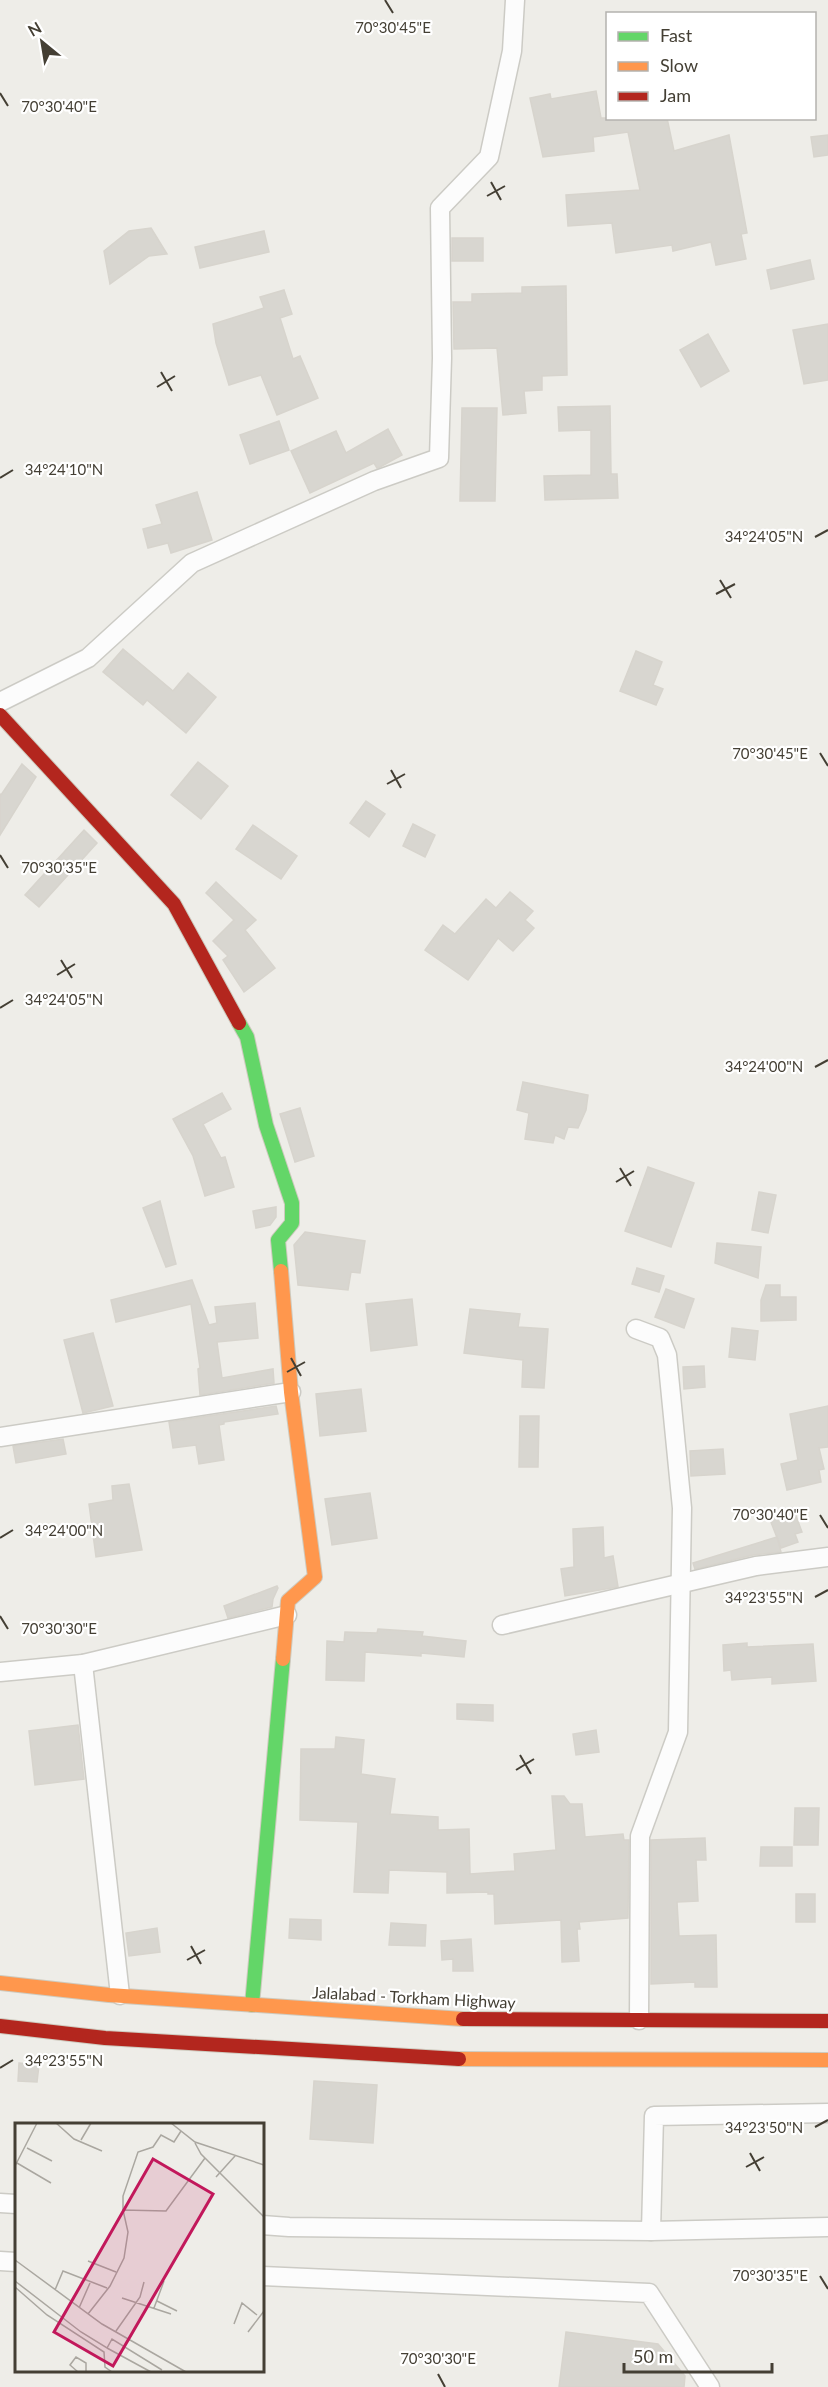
<svg xmlns="http://www.w3.org/2000/svg" width="828" height="2387" viewBox="0 0 828 2387" font-family="Lato,sans-serif">
<rect width="100%" height="100%" fill="#eeede8"/>
<g fill="#d8d6d0" stroke="#d7d4cd" stroke-width="1.5">
<path d="M596 91 601 118H667L674 151 729 135 747 233 741 234 746 259 716 265 711 242 673 251 672 245 616 253 612 223 568 226 566 195 640 190 628 132 593 137 594 151 543 157 530 98 550 94 551 99Z"/>
<path d="M828 135V155L814 157 811 137Z"/>
<path d="M151 228 167 254 149 256 110 284 104 251 129 231Z"/>
<path d="M264 231 269 252 200 268 195 247Z"/>
<rect x="452" y="238" width="31" height="23"/>
<path d="M810 260 814 279 771 289 767 270Z"/>
<path d="M566 286 567 375 542 376V390L524 391 526 413 503 415 497 348 454 349 453 302H472V294L522 293V287Z"/>
<path d="M284 290 292 314 280 318 293 359 300 356 318 398 277 415 261 375 229 385 216 343 213 324 264 308 260 297Z"/>
<path d="M828 324V380L804 384 793 330Z"/>
<path d="M708 334 729 371 701 387 680 350Z"/>
<path d="M610 406 611 474H617L618 498 545 500 544 476 591 475V430L559 431 558 407Z"/>
<path d="M462 408H497L495 501H460Z"/>
<path d="M279 421 289 450 250 464 240 435Z"/>
<path d="M388 429 402 455 380 467 377 468 374 463 310 493 291 451 336 431 346 453Z"/>
<path d="M197 492 212 540 171 553 168 543 148 548 143 529 162 524 156 505Z"/>
<path d="M123 649 173 691 188 673 216 697 186 733 147 700 143 705 103 672Z"/>
<path d="M636 651 662 662 653 685 663 689 656 705 620 691Z"/>
<path d="M198 762 228 786 201 819 171 795Z"/>
<path d="M22 764 36 777 0 835V794L1 795Z"/>
<path d="M366 801 385 814 369 837 350 823Z"/>
<path d="M413 824 435 835 425 857 403 846Z"/>
<path d="M253 825 297 856 281 879 236 849Z"/>
<path d="M84 830 97 843 39 907 25 895Z"/>
<path d="M216 882 256 920 245 930 275 968 244 992 223 960 228 956 213 941 234 920 206 893Z"/>
<path d="M510 892 533 911 525 920 534 928 513 951 498 938 468 980 425 950 443 925 455 934 486 899 496 908Z"/>
<path d="M523 1082 588 1095 586 1110 578 1128 568 1127 564 1139 555 1135 553 1143 525 1139 529 1113 517 1110Z"/>
<path d="M222 1093 231 1109 203 1124 221 1158 225 1157 234 1187 205 1196 193 1156 173 1119Z"/>
<path d="M300 1108 314 1156 295 1162 280 1114Z"/>
<path d="M648 1167 694 1183 671 1247 625 1231Z"/>
<path d="M759 1192 776 1195 768 1233 752 1230Z"/>
<path d="M160 1201 176 1264 166 1267 143 1208Z"/>
<path d="M276 1207V1217L270 1225 256 1228 253 1211Z"/>
<path d="M305 1232 365 1241 360 1273 351 1272 348 1290 298 1285 294 1245Z"/>
<path d="M717 1243 761 1247 758 1278 715 1263Z"/>
<path d="M637 1268 664 1276 659 1292 632 1284Z"/>
<path d="M192 1280 209 1325 217 1323 215 1307 255 1303 258 1338 217 1342 222 1378 273 1369 274 1383 200 1395 198 1369 200 1368 191 1304 116 1322 111 1300Z"/>
<path d="M766 1285H780V1297H796V1320L761 1321V1300Z"/>
<path d="M666 1289 694 1299 684 1328 655 1317Z"/>
<path d="M412 1299 417 1345 371 1351 366 1304Z"/>
<path d="M470 1309 520 1314 518 1327 548 1329 544 1388 522 1387 523 1360 464 1353Z"/>
<path d="M732 1328 758 1331 755 1360 729 1357Z"/>
<path d="M93 1333 113 1406 83 1413 64 1340Z"/>
<path d="M704 1366 705 1387 684 1389 683 1367Z"/>
<path d="M361 1389 366 1431 320 1436 316 1394Z"/>
<path d="M276 1406 278 1414 224 1422V1424L219 1425 224 1460 199 1464 196 1445 173 1448 169 1422Z"/>
<path d="M828 1406V1447L819 1448 824 1469 819 1470 821 1482 787 1490 781 1464 798 1460 790 1414Z"/>
<path d="M520 1416H539L538 1467H519Z"/>
<path d="M63 1439 66 1454 16 1463 13 1446Z"/>
<path d="M723 1449 725 1474 691 1476 690 1451Z"/>
<path d="M129 1484 142 1550 96 1557 89 1504 113 1500 112 1486Z"/>
<path d="M370 1493 377 1538 332 1545 325 1499Z"/>
<path d="M793 1508 802 1532 795 1534 798 1542 781 1548 769 1517Z"/>
<path d="M603 1527 604 1558 613 1556 618 1587 565 1596 561 1569 574 1567 573 1529Z"/>
<path d="M777 1537 781 1552 753 1555 695 1569 693 1563Z"/>
<path d="M277 1586 278 1588 273 1599 272 1607 228 1618 224 1606Z"/>
<path d="M378 1629 423 1632 422 1636 466 1641 464 1657 421 1653V1656L365 1652 364 1681 326 1680 327 1641 344 1642 345 1632 377 1633Z"/>
<path d="M747 1643V1647L813 1644 816 1681 772 1684V1677L732 1680 731 1670 724 1671 723 1645Z"/>
<path d="M457 1704 493 1705V1721L457 1719Z"/>
<path d="M78 1725 84 1779 35 1785 29 1731Z"/>
<path d="M596 1730 599 1752 576 1755 573 1734Z"/>
<path d="M336 1737 364 1740 361 1774 395 1779 390 1814 438 1817V1830L469 1829 470 1874 515 1871 514 1854 556 1850 552 1796H564L570 1804H582L585 1837 623 1834 624 1840H629L628 1918 579 1922 580 1929H577L579 1961 562 1962 561 1920 495 1924 494 1894H488V1892L447 1893V1872L389 1870 388 1893 354 1892 358 1822 300 1820 301 1749H335Z"/>
<path d="M795 1808H819L818 1845H794Z"/>
<path d="M705 1838 706 1860H696L698 1901 677 1902 679 1936 716 1935 717 1987H695V1982L651 1984V1840Z"/>
<path d="M761 1847H792V1866H760Z"/>
<rect x="796" y="1894" width="19" height="28"/>
<path d="M290 1919 321 1920V1940L289 1938Z"/>
<path d="M391 1923 426 1925 425 1946 389 1945Z"/>
<path d="M157 1928 160 1952 129 1956 126 1933Z"/>
<path d="M471 1939 473 1971H453V1959L442 1960 441 1941Z"/>
<path d="M19 2063 39 2065 37 2082 18 2081Z"/>
<path d="M314 2081 377 2085 373 2143 310 2139Z"/>
<path d="M566 2332 658 2344 685 2376 684 2387H559Z"/>
</g>
<g fill="none" stroke-linecap="round" stroke-linejoin="round">
<defs>
<g id="street">
<path d="M0 702 88 658 192 563 374 481 439 458 442 358 440 208 489 157 512 51 515 0"/>
<path d="M636 1329 660 1338 667 1355 682 1508 678 1732 640 1836 639 2020"/>
<path d="M0 1437 291 1392"/>
<path d="M502 1625 756 1566 828 1557"/>
<path d="M83 1664 120 1995"/>
<path d="M0 1672 83 1664 287 1615"/>
<path d="M0 2203 16 2204"/>
<path d="M262 2225 289 2227 651 2231 654 2116 828 2113"/>
<path d="M651 2231 828 2227"/>
<path d="M0 2261 16 2262"/>
<path d="M262 2276 649 2293 710 2387"/>
</g>
<g id="fast">
<path d="M239 1023 247 1037 266 1125 292 1203V1223L278 1240 281 1271"/>
<path d="M252 2005 283 1659"/>
</g>
<g id="slow">
<path d="M281 1271 291 1392 315 1577 288 1601 283 1659"/>
<path d="M0 1983 109 1995 463 2019"/>
<path d="M459 2059 828 2060"/>
</g>
<g id="jam">
<path d="M0 715 174 904 239 1023"/>
<path d="M463 2019 828 2021"/>
<path d="M0 2026 105 2038 459 2059"/>
</g>
</defs>
<use href="#street" stroke="#cccbc5" stroke-width="21"/>
<use href="#fast" stroke="#cecabe" stroke-width="16"/>
<use href="#slow" stroke="#cecabe" stroke-width="16"/>
<use href="#jam" stroke="#cecabe" stroke-width="16"/>
<use href="#street" stroke="#fcfcfc" stroke-width="18"/>
<use href="#fast" stroke="#63d668" stroke-width="14"/>
<use href="#slow" stroke="#ff974d" stroke-width="14"/>
<use href="#jam" stroke="#b3261e" stroke-width="14"/>
</g>
<path fill="none" stroke="#443f34" stroke-width="2" d="M385 0 393 13M0 93 8 106M491 182 501 200M487 196 505 186M161 372 172 391M157 387 175 376M0 478 13 470M815 537 828 530M720 580 731 598M716 594 735 584M820 753 828 766M391 770 401 788M387 784 405 774M0 855 8 868M61 960 72 978M57 975 75 964M0 1008 13 1000M815 1067 828 1060M620 1168 631 1186M616 1182 634 1171M291 1358 301 1376M287 1372 305 1362M820 1515 828 1528M0 1538 13 1530M815 1597 828 1590M0 1616 8 1629M520 1755 531 1774M516 1770 534 1759M191 1946 201 1964M187 1960 205 1950M0 2068 13 2060M815 2127 828 2120M750 2153 760 2171M746 2167 764 2157M820 2276 828 2289M438 2374 445 2387"/>
<g text-anchor="middle" dominant-baseline="central" stroke-width="4.5" stroke-linejoin="round" paint-order="stroke">
<g font-size="16" fill="#443f34" stroke="#fff">
<text transform="translate(414 1997) rotate(3)">Jalalabad - Torkham Highway</text>
</g>
</g>
<g transform="translate(15 2123)">
<rect width="249" height="249" fill="#eeede8"/>
<path fill="none" stroke="#aaa7a0" stroke-width="1.5" d="M41 0 59 16 87 28M156 0 180 19 249 42M66 17 76 0M180 20 186 31 249 94M12 25 37 38M2 40 36 60M0 43 22 0M201 54 220 33M108 87V73L123 29 138 24 146 12 159 19 166 8M0 137 87 201 171 249M73 138 101 149M0 158 66 209 92 225 97 216 147 247M0 164 32 192 89 229 90 244 97 249M40 167 48 148 92 165M107 175 156 191M142 178 162 188M64 185 75 160M139 185 149 158M73 191 95 163 109 135 113 109 108 87 151 88 190 35M219 201 227 180 242 192M101 208 125 174 129 159M233 209 249 188M112 220 122 202M92 225 136 249M63 249 55 242 61 234 71 240V249"/>
<path fill="#c2185b" fill-opacity="0.15" stroke="#c2185b" stroke-width="3" d="M138 36 198 71 98 243 39 209Z"/>
<rect width="249" height="249" fill="none" stroke="#443f34" stroke-width="3"/>
</g>
<g font-size="15" text-anchor="middle" fill="#443f34" stroke="#fff" stroke-width="4.5" stroke-linejoin="round" paint-order="stroke">
<text x="393" y="33">70°30'45"E</text>
<text x="59" y="112">70°30'40"E</text>
<text x="64" y="475">34°24'10"N</text>
<text x="764" y="542">34°24'05"N</text>
<text x="770" y="759">70°30'45"E</text>
<text x="59" y="873">70°30'35"E</text>
<text x="64" y="1005">34°24'05"N</text>
<text x="764" y="1072">34°24'00"N</text>
<text x="770" y="1520">70°30'40"E</text>
<text x="64" y="1536">34°24'00"N</text>
<text x="764" y="1603">34°23'55"N</text>
<text x="59" y="1634">70°30'30"E</text>
<text x="64" y="2066">34°23'55"N</text>
<text x="764" y="2133">34°23'50"N</text>
<text x="770" y="2281">70°30'35"E</text>
<text x="438" y="2364">70°30'30"E</text>
</g>
<rect x="606" y="12" width="210" height="108" fill="#ffffff" stroke="#b4b2ae" stroke-width="1.5"/>
<rect x="618" y="32" width="30" height="9" fill="#63d668" stroke="#b4b2ae" stroke-width="1.5"/>
<text x="660" y="42" font-size="18" fill="#443f34">Fast</text>
<rect x="618" y="62" width="30" height="9" fill="#ff974d" stroke="#b4b2ae" stroke-width="1.5"/>
<text x="660" y="72" font-size="18" fill="#443f34">Slow</text>
<rect x="618" y="92" width="30" height="9" fill="#b3261e" stroke="#b4b2ae" stroke-width="1.5"/>
<text x="660" y="102" font-size="18" fill="#443f34">Jam</text>
<g transform="translate(42 42) rotate(330)" stroke="#ffffff" stroke-width="4.5" paint-order="stroke">
<path d="M0-4.5L10 22L0 15L-10 22Z" fill="#443f34"/>
<text y="-9" font-size="16" font-weight="bold" text-anchor="middle" fill="#443f34">N</text>
</g>
<path d="M624 2363v9h148v-9" fill="none" stroke="#443f34" stroke-width="3"/>
<text x="633" y="2363" font-size="18" fill="#443f34" stroke="#ffffff" stroke-width="4.5" paint-order="stroke">50 m</text>
</svg>
